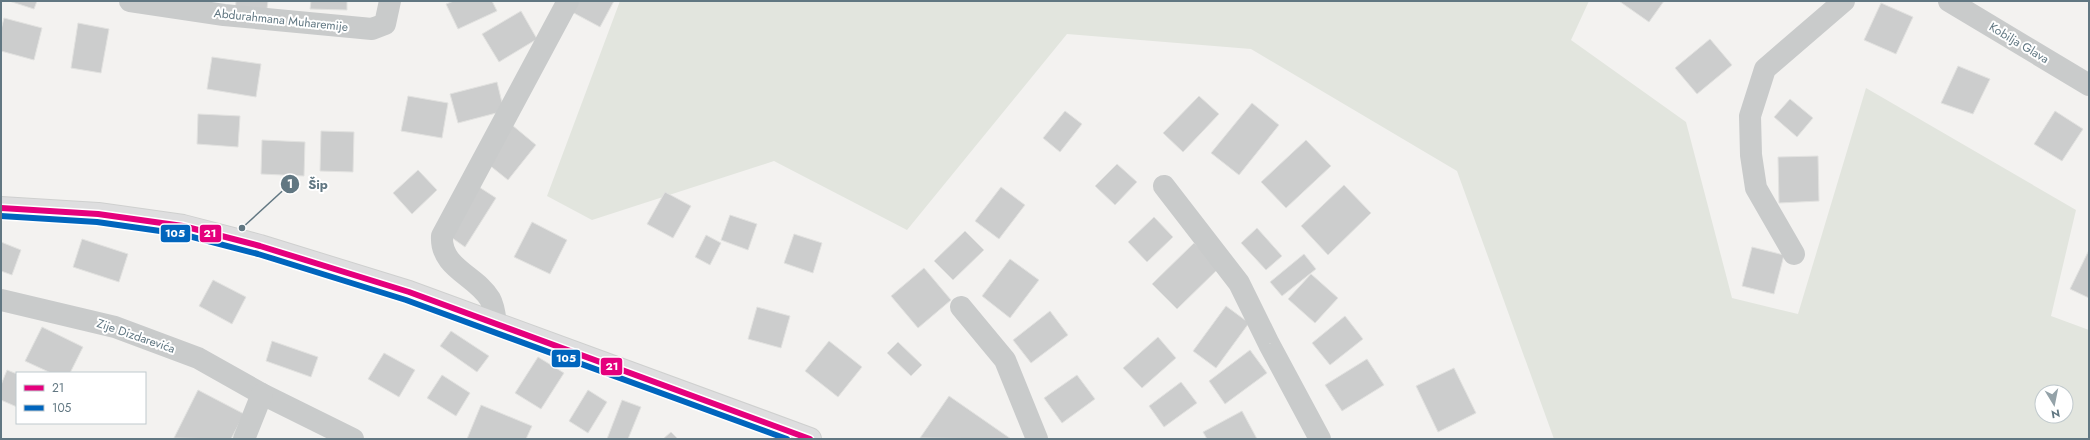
<svg xmlns="http://www.w3.org/2000/svg" width="2090" height="440" viewBox="0 0 2090 440" font-family="Jost,sans-serif">
<rect width="100%" height="100%" fill="#f3f2f0"/>
<path fill="#e2e5de" fill-rule="evenodd" d="M620 1H1589L1571 40 1686 122 1732 298 1798 314 1866 88 2076 210 2051 316 2089 330V439H1554L1457 171 1251 49 1067 34 907 230 774 161 592 220 547 196ZM2042 392H2066V416H2042Z"/>
<g fill="#cccdcd" stroke="#e2e2e0">
<path d="M9 1H37L34 9Z"/>
<path d="M236 1H268L266 16 235 11Z"/>
<path d="M311 1H347V10L310 9Z"/>
<path d="M454 1H492L497 11 458 29 446 4Z"/>
<path d="M578 1H614L600 27 572 12Z"/>
<path d="M1619 1H1664L1649 22Z"/>
<path d="M1881 3 1913 17 1896 54 1864 40Z"/>
<path d="M521 11 537 39 499 62 482 34Z"/>
<path d="M4 18 42 28 34 60 1 51V30Z"/>
<path d="M78 23 109 29 101 73 71 68Z"/>
<path d="M1710 39 1732 65 1697 94 1675 68Z"/>
<path d="M212 57 261 64 256 97 207 89Z"/>
<path d="M1958 66 1990 79 1973 114 1941 103Z"/>
<path d="M497 82 504 111 458 123 450 94Z"/>
<path d="M408 96 448 103 442 138 401 131Z"/>
<path d="M1199 96 1219 114 1183 152 1163 133Z"/>
<path d="M1790 99 1813 118 1797 137 1774 117Z"/>
<path d="M1252 103 1279 125 1239 175 1211 153Z"/>
<path d="M1065 111 1082 124 1060 152 1043 138Z"/>
<path d="M2055 111 2083 129 2062 161 2034 144Z"/>
<path d="M198 114 240 116 238 147 197 144Z"/>
<path d="M512 125 536 145 508 180 483 160Z"/>
<path d="M321 131 354 132 353 172 320 171Z"/>
<path d="M262 140 305 142 304 176 261 174Z"/>
<path d="M1306 140 1331 166 1286 208 1261 182Z"/>
<path d="M1818 156 1819 201 1779 203 1778 157Z"/>
<path d="M1117 164 1137 182 1115 205 1095 186Z"/>
<path d="M418 170 437 190 412 214 393 193Z"/>
<path d="M1344 185 1371 213 1328 255 1301 226Z"/>
<path d="M479 187 496 198 465 247 448 235Z"/>
<path d="M1001 187 1025 205 999 239 975 221Z"/>
<path d="M665 192 691 206 673 238 647 224Z"/>
<path d="M730 215 757 224 748 250 721 240Z"/>
<path d="M1154 217 1173 237 1147 262 1128 242Z"/>
<path d="M532 222 567 240 550 274 514 257Z"/>
<path d="M1257 228 1282 256 1266 270 1241 243Z"/>
<path d="M965 231 984 250 953 280 934 261Z"/>
<path d="M794 234 822 243 813 273 784 263Z"/>
<path d="M706 235 721 243 710 265 695 257Z"/>
<path d="M82 239 128 254 119 282 73 267Z"/>
<path d="M1 242 21 250 12 275 1 271Z"/>
<path d="M1194 243 1219 268 1177 309 1152 284Z"/>
<path d="M1752 247 1784 255 1774 294 1742 286Z"/>
<path d="M2089 250V298L2070 289Z"/>
<path d="M1304 254 1316 269 1282 296 1270 282Z"/>
<path d="M1010 259 1039 280 1010 318 982 296Z"/>
<path d="M924 268 951 300 918 328 891 296Z"/>
<path d="M1311 274 1338 298 1315 323 1288 299Z"/>
<path d="M213 280 246 297 232 324 199 306Z"/>
<path d="M1226 306 1249 323 1216 368 1193 351Z"/>
<path d="M757 307 790 316 781 348 748 339Z"/>
<path d="M1050 311 1068 335 1031 363 1013 340Z"/>
<path d="M1345 316 1363 339 1330 365 1312 343Z"/>
<path d="M42 327 83 347 70 373H51L25 361Z"/>
<path d="M451 331 489 356 477 372 440 346Z"/>
<path d="M1158 337 1176 358 1142 388 1123 368Z"/>
<path d="M272 341 318 357 311 377 266 361Z"/>
<path d="M829 341 862 367 838 397 805 371Z"/>
<path d="M898 342 922 365 911 376 887 353Z"/>
<path d="M1250 350 1267 373 1225 404 1209 381Z"/>
<path d="M384 353 415 370 399 397 368 379Z"/>
<path d="M538 357 564 373 541 409 515 393Z"/>
<path d="M1367 359 1384 385 1342 411 1325 385Z"/>
<path d="M1454 368 1476 413 1438 432 1416 386Z"/>
<path d="M7 370 17 374V407L1 400V385Z"/>
<path d="M442 375 470 393 456 416 427 398Z"/>
<path d="M1077 375 1095 399 1062 423 1044 398Z"/>
<path d="M1181 382 1197 403 1164 427 1149 406Z"/>
<path d="M198 390 244 414 231 439 174 438Z"/>
<path d="M588 390 607 402 588 433 569 421Z"/>
<path d="M949 396 1011 439 920 438Z"/>
<path d="M622 400 641 407 628 439H607Z"/>
<path d="M481 405 532 426 526 439H467Z"/>
<path d="M1242 411 1257 439H1207L1203 432Z"/>
<path d="M671 432 678 439H663Z"/>
</g>
<g fill="none" stroke-linecap="round" stroke-linejoin="round">
<defs>
<path id="primary" d="M1 208 98 214 183 226 260 246 409 292 810 439"/>
</defs>
<use href="#primary" stroke="#cfd0cf" stroke-width="24"/>
<g stroke="#c9cbcb" stroke-width="22">
<path d="M130 1 224 15 372 29 385 24 390 1"/>
<path d="M1949 1 2089 85"/>
<path d="M1164 186 1239 283 1269 344 1320 439"/>
<path d="M1794 254 1756 188 1751 155 1750 116 1765 69 1844 1"/>
<path d="M1 300 115 327 198 358 262 394 353 439"/>
<path d="M961 307 1005 360 1037 439"/>
<path d="M496 324C495 316 494 306 490 299 477 276 440 268 442 236L568 1"/>
<path d="M244 439 262 394"/>
</g>
<use href="#primary" stroke="#dededf" stroke-width="22"/>
<defs>
<path id="bus-1" d="M1 208 98 214 183 226 260 246 409 292 810 439"/>
<path id="bus-2" d="M1 216 97 222 181 234 258 254 406 300 787 439"/>
</defs>
<use href="#bus-1" stroke="#fff" stroke-width="9"/>
<use href="#bus-2" stroke="#fff" stroke-width="9"/>
<use href="#bus-1" stroke="#e5007d" stroke-width="6"/>
<use href="#bus-2" stroke="#0065bd" stroke-width="6"/>
</g>
<g text-anchor="middle" dominant-baseline="central" stroke-width="4" stroke-linejoin="round" paint-order="stroke">
<g font-size="12" fill="#617782" stroke="#fff">
<text transform="translate(281 20) rotate(6)">Abdurahmana Muharemije</text>
<text transform="translate(2019 43) rotate(31)">Kobilja Glava</text>
<text transform="translate(136 336) rotate(19)">Zije Dizdarevića</text>
</g>
</g>
<path fill="none" stroke="#617782" stroke-width="1.5" d="M242 228L290 184"/>
<g fill="#617782" stroke="#fff" stroke-width="1.5">
<circle cx="242" cy="228" r="4"/>
<circle cx="290" cy="184" r="10"/>
</g>
<g font-size="12" text-anchor="middle" font-weight="bold" fill="#fff">
<text x="290" y="188">1</text>
</g>
<g font-size="13" text-anchor="middle" font-weight="bold" fill="#617782" stroke="#fff" stroke-width="4" stroke-linejoin="round" paint-order="stroke">
<text x="318" y="189">Šip</text>
</g>
<g stroke="#fff" stroke-width="1.5">
<rect x="199" y="224" width="23" height="19" rx="4" fill="#e5007d"/>
<rect x="160" y="224" width="31" height="19" rx="4" fill="#0065bd"/>
<rect x="551" y="349" width="30" height="19" rx="4" fill="#0065bd"/>
<rect x="600" y="357" width="23" height="19" rx="4" fill="#e5007d"/>
</g>
<g font-size="11" text-anchor="middle" font-weight="bold" fill="#fff">
<text x="210" y="237">21</text>
<text x="175" y="237">105</text>
<text x="566" y="362">105</text>
<text x="612" y="370">21</text>
</g>
<rect width="2090" height="440" fill="none" stroke="#617782" stroke-width="4"/>
<rect x="16" y="372" width="130" height="52" fill="#ffffff" stroke="#c0c9cd"/>
<rect x="24" y="385" width="20" height="6" fill="#e5007d" stroke="#c0c9cd"/>
<text x="52" y="392" font-size="12" fill="#617782">21</text>
<rect x="24" y="405" width="20" height="6" fill="#0065bd" stroke="#c0c9cd"/>
<text x="52" y="412" font-size="12" fill="#617782">105</text>
<g transform="translate(2054 404) rotate(170)"><circle r="19" fill="#ffffff" stroke="#c0c9cd"/>
<path d="M0-3L7 15L0 10L-7 15Z" fill="#94a2a8"/>
<text y="-6" font-size="11" font-weight="bold" text-anchor="middle" fill="#617782">N</text>
</g>
</svg>
